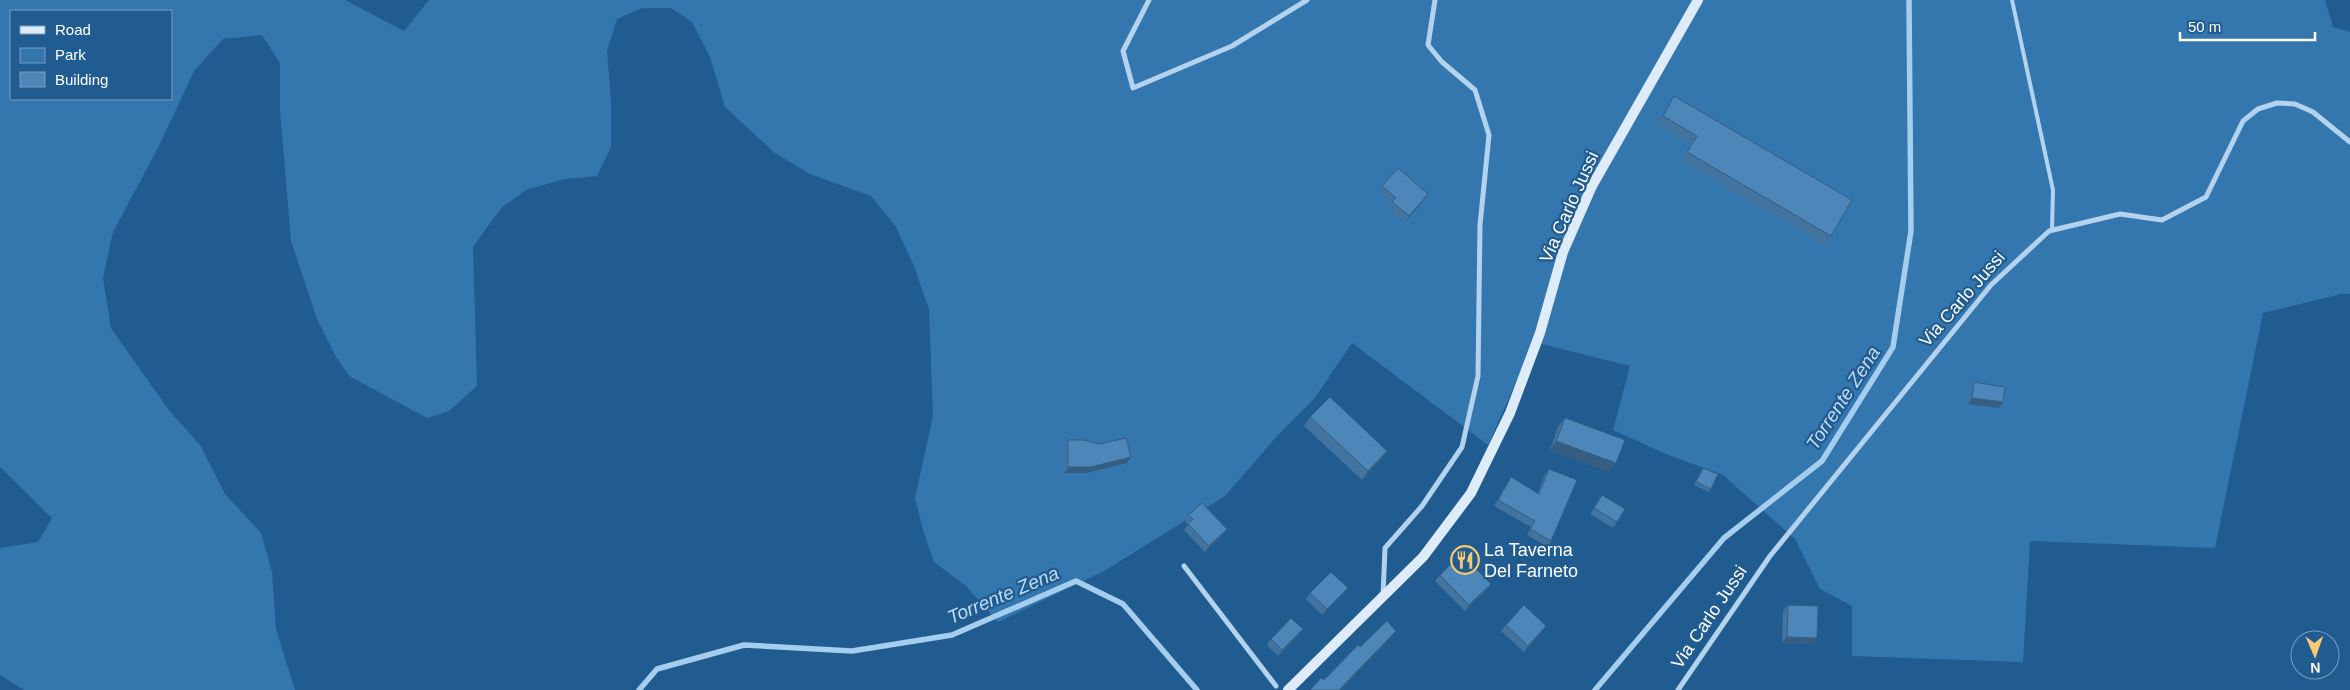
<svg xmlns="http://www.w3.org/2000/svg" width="2350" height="690" viewBox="0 0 2350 690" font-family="Arial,sans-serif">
<rect width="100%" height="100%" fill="#215c91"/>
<path fill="#3476ae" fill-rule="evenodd" d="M0 0H345L404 31 429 0H2325L2333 27 2350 32V294H2341L2263 313 2215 548 2030 541 2023 662 1852 656V606L1820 589 1795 539 1723 475 1666 454 1613 430 1630 366 1534 342 1488 445 1352 343 1314 399 1278 435 1225 496 1104 571 998 622 966 586 934 562 923 530 915 498 933 416 929 309 914 266 896 227 871 196 810 174 775 153 725 107 710 57 692 22 671 8H642L617 19 607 51 611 101V147L597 176 565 179 526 190 501 208 473 247 477 386 449 411 427 418 349 376 335 355 317 319 291 241 280 110V63L262 35 223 39 194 71 159 146 113 232 103 278 111 328 168 409 200 445 225 494 261 533 272 572 276 629 295 690H24L0 675V548L38 542 52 518 0 467ZM11 11H171V99H11Z"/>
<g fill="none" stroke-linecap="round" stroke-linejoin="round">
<g stroke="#a5ceee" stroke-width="5.5">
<path d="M639 690 657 669 744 645 852 651 952 635 1076 581 1123 604 1197 690"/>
<path d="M1595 690 1724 538 1822 461 1893 347 1911 231 1909 0"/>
</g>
<path stroke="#b2d2ed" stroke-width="4" d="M2012 0 2053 190 2052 230"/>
<g stroke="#b2d2ed" stroke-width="5">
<path d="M1149 0 1123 51 1133 88 1232 46 1307 0"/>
<path d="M1184 566 1276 686"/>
<path d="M1383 596 1385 548 1422 506 1462 447 1478 376 1480 225 1489 135 1475 90 1442 62 1428 45 1435 0"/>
<path d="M1678 690 1770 556 1991 285 2049 231 2120 214 2162 220 2206 197 2243 121 2258 109 2277 103 2295 104 2313 112 2350 142"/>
</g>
<path stroke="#deecfa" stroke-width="10" d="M1288 690 1423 557 1471 493 1510 413 1540 333 1563 252 1592 186 1698 0"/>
</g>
<g fill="#42749f">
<path d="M1674 96 1831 236 1825 245 1681 161 1691 145 1657 124Z"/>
<path d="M1382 186 1424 200 1405 222 1388 208 1391 203 1378 192Z"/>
<path d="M1974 382 2003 402 1999 408 1968 404 1970 388Z"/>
<path d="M1310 417 1387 451 1381 460 1362 480 1304 426Z"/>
<path d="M1565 418 1616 463 1610 472 1550 450 1558 427Z"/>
<path d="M1068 440 1131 457 1127 463 1086 473H1064V446Z"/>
<path d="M1703 468 1711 489 1709 492 1694 485Z"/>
<path d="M1549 469 1551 541 1548 547 1527 535 1531 527 1494 506 1511 477 1538 493 1545 474Z"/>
<path d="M1602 495 1617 522 1613 528 1590 514Z"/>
<path d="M1189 515 1227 529 1223 535 1205 552 1184 530 1188 525 1185 521Z"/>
<path d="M1440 575 1491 584 1487 590 1465 611 1435 581Z"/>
<path d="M1348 588 1343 595 1322 615 1306 599 1310 593Z"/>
<path d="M1788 605 1813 644 1782 643 1783 611Z"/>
<path d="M1506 625 1542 632 1524 652 1501 631Z"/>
<path d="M1299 635 1278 656 1267 645 1271 639Z"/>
</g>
<g fill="#365e82">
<path d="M1428 194 1424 200 1405 222 1409 216Z"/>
<path d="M1972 398 2003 402 1999 408 1968 404Z"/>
<path d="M1556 441 1616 463 1610 472 1550 450Z"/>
<path d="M1387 451 1381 460 1362 480 1368 471Z"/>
<path d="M1131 457 1127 463 1086 473H1064L1068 467Z"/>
<path d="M1227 529 1223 535 1205 552 1209 546Z"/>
<path d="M1491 584 1487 590 1465 611 1469 605Z"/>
<path d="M1348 588 1343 595 1322 615 1327 609Z"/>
<path d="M1546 626 1542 632 1524 652 1528 646Z"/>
<path d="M1303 629 1299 635 1278 656 1282 650Z"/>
<path d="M1396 631 1392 637 1341 690H1339Z"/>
<path d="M1787 637 1817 638 1813 644 1782 643Z"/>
</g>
<g fill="#4d87b9" stroke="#365e82">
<path d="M1674 96 1852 200 1831 236 1687 152 1697 136 1663 116Z"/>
<path d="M1398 168 1428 194 1409 216 1392 202 1396 198 1382 186Z"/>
<path d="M1974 382 2005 387 2003 402 1972 398Z"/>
<path d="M1330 397 1387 451 1368 471 1310 417Z"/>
<path d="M1565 418 1625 440 1616 463 1556 441Z"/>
<path d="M1126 438 1131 457 1091 467H1068V440H1084L1099 444Z"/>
<path d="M1703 468 1718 474 1711 489 1696 482Z"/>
<path d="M1549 469 1577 480 1551 541 1530 529 1535 521 1498 500 1511 477 1539 494Z"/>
<path d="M1602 495 1625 509 1617 522 1594 508Z"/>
<path d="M1202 503 1227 529 1209 546 1188 524 1193 519 1189 515Z"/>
<path d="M1461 554 1491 584 1469 605 1440 575Z"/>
<path d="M1331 572 1348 588 1327 609 1310 593Z"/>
<path d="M1524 605 1546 626 1528 646 1506 625Z"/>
<path d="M1788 605 1818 606 1817 638 1787 637Z"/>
<path d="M1291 618 1303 629 1282 650 1271 639Z"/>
<path d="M1387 621 1396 631 1339 690H1310L1321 678 1324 680 1358 645 1360 647Z"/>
</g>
<defs>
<symbol id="restaurant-ring" viewBox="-11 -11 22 22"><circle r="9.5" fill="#215c91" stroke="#fac773" stroke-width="1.5"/><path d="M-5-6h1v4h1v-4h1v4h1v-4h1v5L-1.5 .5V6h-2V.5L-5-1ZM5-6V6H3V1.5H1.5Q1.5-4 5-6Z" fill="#fac773"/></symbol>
</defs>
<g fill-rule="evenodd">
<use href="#restaurant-ring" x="1449" y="544" width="32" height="32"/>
</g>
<g text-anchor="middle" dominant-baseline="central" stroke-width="4.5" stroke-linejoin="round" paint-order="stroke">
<g font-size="18" fill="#fff" stroke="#215c91">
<text transform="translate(1569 207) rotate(-66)">Via Carlo Jussi</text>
<text transform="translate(1962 299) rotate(-49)">Via Carlo Jussi</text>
<text transform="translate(1709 617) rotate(-56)">Via Carlo Jussi</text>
</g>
<g font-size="18" fill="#fff" stroke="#215c91" text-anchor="start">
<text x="1484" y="550">La Taverna<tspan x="1484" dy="21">Del Farneto</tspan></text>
</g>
<g font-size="19" font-style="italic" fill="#bedbf4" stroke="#215c91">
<text transform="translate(1843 398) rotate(-57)">Torrente Zena</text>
<text transform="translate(1003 595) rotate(-23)">Torrente Zena</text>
</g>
</g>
<rect x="10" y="10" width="162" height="90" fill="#215c91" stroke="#7a9dbd"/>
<rect x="20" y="26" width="25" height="8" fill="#deecfa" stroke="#7a9dbd"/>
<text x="55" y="35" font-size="15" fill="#ffffff">Road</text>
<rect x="20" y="48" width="25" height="15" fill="#3476ae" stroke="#7a9dbd"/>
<text x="55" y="60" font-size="15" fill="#ffffff">Park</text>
<rect x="20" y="72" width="25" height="15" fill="#4d87b9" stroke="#7a9dbd"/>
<text x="55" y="85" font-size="15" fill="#ffffff">Building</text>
<g transform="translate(2315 655) rotate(178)"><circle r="24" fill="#215c91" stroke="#7a9dbd"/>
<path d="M0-4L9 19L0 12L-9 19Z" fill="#fac773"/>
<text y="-8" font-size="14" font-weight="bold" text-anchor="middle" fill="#ffffff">N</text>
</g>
<path d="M2180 32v8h135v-8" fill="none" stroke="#ffffff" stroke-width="2.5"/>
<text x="2188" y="32" font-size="15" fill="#ffffff" stroke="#215c91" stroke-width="4" paint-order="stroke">50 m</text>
</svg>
